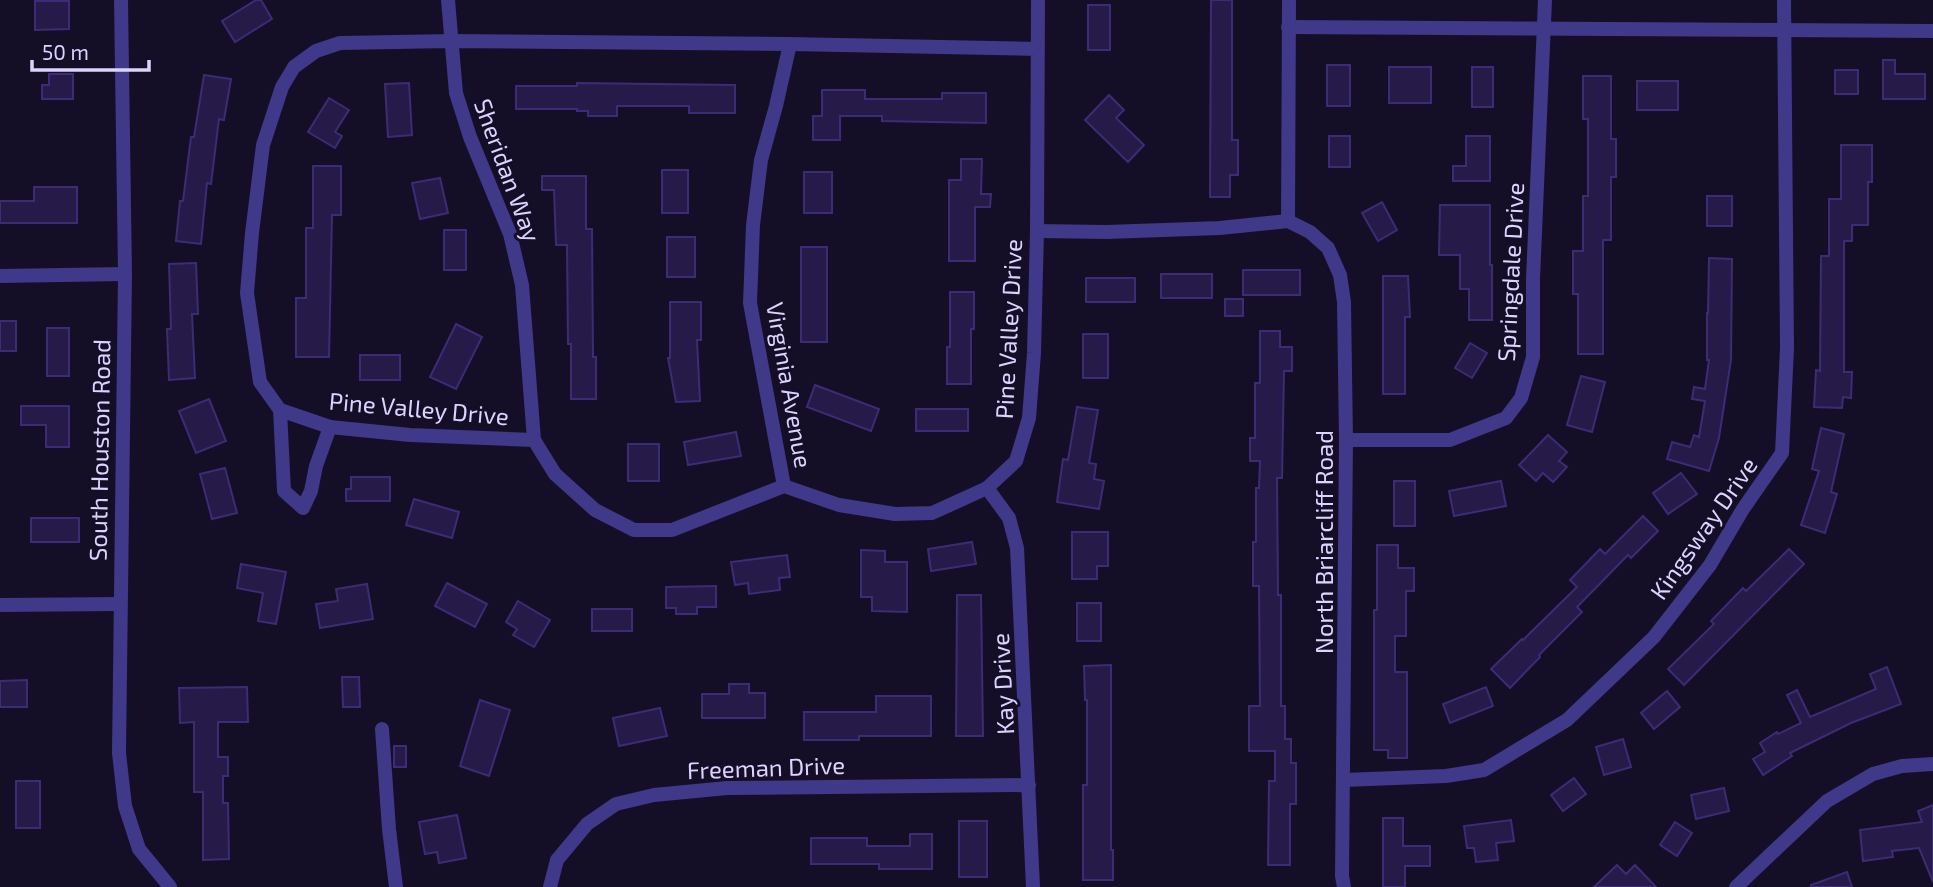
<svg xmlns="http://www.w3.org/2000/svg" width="1933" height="887" viewBox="0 0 1933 887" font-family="'Exo 2',sans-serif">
<rect width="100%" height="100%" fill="#140e27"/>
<g fill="#261a49" stroke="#3e2b75" stroke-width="2">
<path d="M256 0H261L272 19 235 42 222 21Z"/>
<path d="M1211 0H1232V140H1238V175H1230V197H1210Z"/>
<path d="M35 1H69V29L35 30Z"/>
<rect x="1088" y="5" width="22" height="45"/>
<path d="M1883 60H1895V74H1925V99H1883Z"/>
<rect x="1327" y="65" width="23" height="41"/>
<rect x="1389" y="67" width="42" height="36"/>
<rect x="1472" y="67" width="21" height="40"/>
<rect x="1835" y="70" width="23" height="24"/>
<path d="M49 74H73V99H42V85H49Z"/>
<path d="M204 75 231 79 224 120 219 119 211 184 207 183 201 244 176 241 180 201H183L191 137H194Z"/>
<path d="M1583 76H1611V139H1616V177H1611V240H1603V354H1578V294H1573V251H1583V196H1588V119H1583Z"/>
<rect x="1637" y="81" width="41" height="29"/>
<path d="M409 83 412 135 388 137 385 84Z"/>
<path d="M577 83 735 85V113H689V106H617V116H588V111H577V109H516V86H577Z"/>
<path d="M822 90H865V99H942V93H986V123L882 121V116H840V140H813V116H822Z"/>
<path d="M1109 95 1124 110 1116 118 1144 145 1128 162 1085 120Z"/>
<path d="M329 98 349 110 335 132 342 136 335 148 308 132Z"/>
<rect x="1329" y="136" width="21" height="31"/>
<path d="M1466 136H1490V181H1453V166H1466Z"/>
<path d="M1841 145H1872V182H1868V225H1852V241H1844V372H1852L1851 398 1843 397 1842 408 1814 407 1816 370 1820 371 1821 256H1829V199H1841Z"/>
<path d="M961 159H982L981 194H991L990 207H975V261H949V180H961Z"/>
<path d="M313 166H341V215H332L329 357H296V298H306V228H313Z"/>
<rect x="662" y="170" width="26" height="43"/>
<rect x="804" y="172" width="28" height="41"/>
<path d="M542 176H586V229H592L593 357H596V399H571V344H568L567 245H556L554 190H542Z"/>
<path d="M440 178 448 213 420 219 412 183Z"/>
<path d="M34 187H77V223H0V201H34Z"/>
<rect x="1707" y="196" width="25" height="30"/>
<path d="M1382 202 1397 230 1378 241 1362 213Z"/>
<path d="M1440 205H1490V265H1492V320H1469V289H1460V255H1439Z"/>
<rect x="444" y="230" width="22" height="40"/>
<rect x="667" y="237" width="28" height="40"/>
<rect x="801" y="247" width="26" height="95"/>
<path d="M1709 258 1732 259 1731 360 1719 438 1709 471 1667 459 1672 442 1690 447 1694 435 1699 437 1705 401 1692 399 1694 387 1705 389 1709 360H1707V313H1708Z"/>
<path d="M196 263 198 314H192L195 378 169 380 167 329H171L169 264Z"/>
<rect x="1243" y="270" width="57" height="25"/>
<rect x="1161" y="274" width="51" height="24"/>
<path d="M1383 276H1408L1410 317H1405V394H1383Z"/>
<rect x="1086" y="278" width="49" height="24"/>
<path d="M950 292H974V329H971V384H947V347H950Z"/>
<rect x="1225" y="299" width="18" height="17"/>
<path d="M670 302H701V340H697L700 401 676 402 668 358H670Z"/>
<rect x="0" y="321" width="16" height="30"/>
<path d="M456 324 482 337 456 389 430 377Z"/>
<rect x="47" y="328" width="22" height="48"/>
<path d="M1260 331H1280V347H1292V371H1284L1282 478H1277L1278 595H1281V706H1285V739H1291V763H1296V804H1290V865H1268L1269 781H1275V751H1249V706H1260L1259 586H1253V542H1256V488H1259L1260 461H1250V438H1255V383H1260Z"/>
<rect x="1083" y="334" width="25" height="44"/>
<path d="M1470 343 1487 353 1472 378 1455 368Z"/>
<rect x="360" y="355" width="40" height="25"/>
<path d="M1581 376 1605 382 1592 432 1567 425Z"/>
<path d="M815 385 879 409 871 431 807 407Z"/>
<path d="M209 399 226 441 196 453 179 411Z"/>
<path d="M21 406H69V447H46V425H21Z"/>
<path d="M1077 407 1098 410 1089 463 1096 464 1094 479 1104 481 1099 509 1057 502 1063 459 1068 460Z"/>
<rect x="916" y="409" width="52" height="22"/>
<path d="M1821 428 1844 434 1831 492 1837 494 1825 533 1801 525 1819 471 1812 469Z"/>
<path d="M736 432 741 456 688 465 684 442Z"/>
<path d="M1548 435 1567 452 1559 461 1567 467 1553 482 1543 473 1536 481 1519 465Z"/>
<rect x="628" y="444" width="31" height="37"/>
<path d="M225 468 237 513 212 519 200 474Z"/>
<path d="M1681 473 1697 494 1668 514 1653 493Z"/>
<path d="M351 477H390V501H346V489H351Z"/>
<rect x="1394" y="481" width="21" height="45"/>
<path d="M1501 481 1506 506 1454 516 1449 491Z"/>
<path d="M414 499 459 512 452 538 406 525Z"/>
<path d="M1643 516 1658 531 1631 558 1628 555 1577 607 1582 612 1539 655 1540 657 1510 688 1491 669 1522 639 1523 640 1577 587 1570 580 1600 549 1605 554Z"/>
<rect x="31" y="518" width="48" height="24"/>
<path d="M1072 532H1108V566H1097V579H1072Z"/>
<path d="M972 542 976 564 931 571 928 549Z"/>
<path d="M1377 545H1398V568H1414V591H1406V636H1395V672H1407V758H1388V750H1374V610H1377Z"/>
<path d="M1789 549 1804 564 1684 685 1668 669 1714 624 1711 621 1743 588 1746 591Z"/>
<path d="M861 550 885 551V562H907V612L872 611V597H861Z"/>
<path d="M787 555 790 577 779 578 780 590 749 594 748 583 735 585 731 562Z"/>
<path d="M241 564 286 572 276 624 258 621 263 593 237 588Z"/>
<path d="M447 583 487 604 475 627 435 606Z"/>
<path d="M367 584 373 619 320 628 316 604 338 601 336 589Z"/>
<path d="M716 586V607H697V614H676V608H666V587Z"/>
<path d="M957 595H981L983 736H956Z"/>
<path d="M518 601 550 620 534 647 513 635 517 629 506 622Z"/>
<rect x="1077" y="603" width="24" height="38"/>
<rect x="592" y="609" width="40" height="22"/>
<path d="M1111 665V850H1113V880H1083V785H1087V700H1085L1084 666Z"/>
<path d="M1887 667 1901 704 1851 723 1790 753 1792 756 1763 775 1753 759 1765 752 1760 743 1777 732 1778 734 1801 723 1787 695 1797 690 1810 717 1876 689 1870 674Z"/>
<path d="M342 677H359L360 707H343Z"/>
<path d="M27 680V707H0V681Z"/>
<path d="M729 684H749V693H765V718H702V694H729Z"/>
<path d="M247 687 248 722H218V757H228V776H223V803H228L229 859 203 860V792H194V722L180 723 179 688Z"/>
<path d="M1486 687 1493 706 1450 723 1443 704Z"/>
<path d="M1667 691 1680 707 1654 729 1641 713Z"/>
<path d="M876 696H931V736H859V740H804V712H876Z"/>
<path d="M480 700 510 710 489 776 460 766Z"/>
<path d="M660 708 667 736 619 746 613 718Z"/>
<path d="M1623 739 1631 767 1604 775 1596 747Z"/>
<rect x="394" y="746" width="12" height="21"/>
<path d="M1574 778 1586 794 1563 811 1551 795Z"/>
<rect x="16" y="781" width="24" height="47"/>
<path d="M1724 788 1729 811 1696 819 1691 795Z"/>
<path d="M1933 805V882L1919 848 1892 851 1893 857 1863 861 1860 830 1922 822 1918 811Z"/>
<path d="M457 815 466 858 439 863 437 852 425 854 419 822Z"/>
<path d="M1383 818H1403V846H1430V866H1405V887H1383Z"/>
<path d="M1511 820 1514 841 1496 843 1498 860 1476 862 1474 848H1467L1464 826Z"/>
<rect x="959" y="821" width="28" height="56"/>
<path d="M1675 822 1692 833 1677 856 1660 845Z"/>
<path d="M910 834H932V869H879V864H811V838H867V846H910Z"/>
<path d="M1617 865 1626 874 1635 865 1656 887H1594Z"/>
<path d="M1847 872 1852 887H1811V885Z"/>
</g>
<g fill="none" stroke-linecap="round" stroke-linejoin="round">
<g stroke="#403888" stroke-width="14">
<path d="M121 0 125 274 119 753 125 806 139 849 170 887"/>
<path d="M448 0 456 93 470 137 510 234 522 285 534 440"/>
<path d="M1288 27 1933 31"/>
<path d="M1037 49 790 44 451 41 340 43 316 51 294 67 282 87 263 145 252 233 247 293 260 382 280 410 330 427 410 435 534 440 555 474 595 510 634 530H672L784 486 839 505 895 514 932 513 987 488 1016 461 1029 418 1034 353 1037 231 1038 0"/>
<path d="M1288 221 1289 0"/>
<path d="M1037 231 1107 232 1220 228 1288 221 1310 232 1328 248 1340 275 1344 302 1346 440 1342 876 1344 887"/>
<path d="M0 276 125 274"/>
<path d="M280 410 284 491 303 508 311 491 316 466 330 427"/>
<path d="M1346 440H1450L1506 418 1521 398 1533 357V279L1545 0"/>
<path d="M784 486 750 303 753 225 761 160 776 106 790 44"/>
<path d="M987 488 1009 518 1017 548 1033 887"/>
<path d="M0 605 120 604"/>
<path d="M382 729 389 829 396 887"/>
<path d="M1344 780 1446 776 1484 770 1567 720 1654 637 1710 565 1743 509 1782 453 1787 348 1784 0"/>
<path d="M550 887 557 860 587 824 616 804 654 795 727 788 1029 785"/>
<path d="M1736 887 1827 801 1873 774 1902 766 1933 764"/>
</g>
</g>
<g text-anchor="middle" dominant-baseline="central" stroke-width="6" stroke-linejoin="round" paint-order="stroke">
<g font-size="24" fill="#dcd4ff" stroke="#140e27">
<text transform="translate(508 170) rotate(70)">Sheridan Way</text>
<text transform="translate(1510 272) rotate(-87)">Springdale Drive</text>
<text transform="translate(1008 329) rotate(-87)">Pine Valley Drive</text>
<text transform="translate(790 385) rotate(80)">Virginia Avenue</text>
<text transform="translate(419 408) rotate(5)">Pine Valley Drive</text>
<text transform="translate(99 450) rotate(-89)">South Houston Road</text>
<text transform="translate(1703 528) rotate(-55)">Kingsway Drive</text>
<text transform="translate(1323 542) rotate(-90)">North Briarcliff Road</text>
<text transform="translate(1002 684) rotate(-93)">Kay Drive</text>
<text transform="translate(766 767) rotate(-2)">Freeman Drive</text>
</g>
</g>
<path d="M32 60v10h117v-10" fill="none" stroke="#dcd4ff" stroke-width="3.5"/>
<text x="42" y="60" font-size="21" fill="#dcd4ff" stroke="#140e27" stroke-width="5" paint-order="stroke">50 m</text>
</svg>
